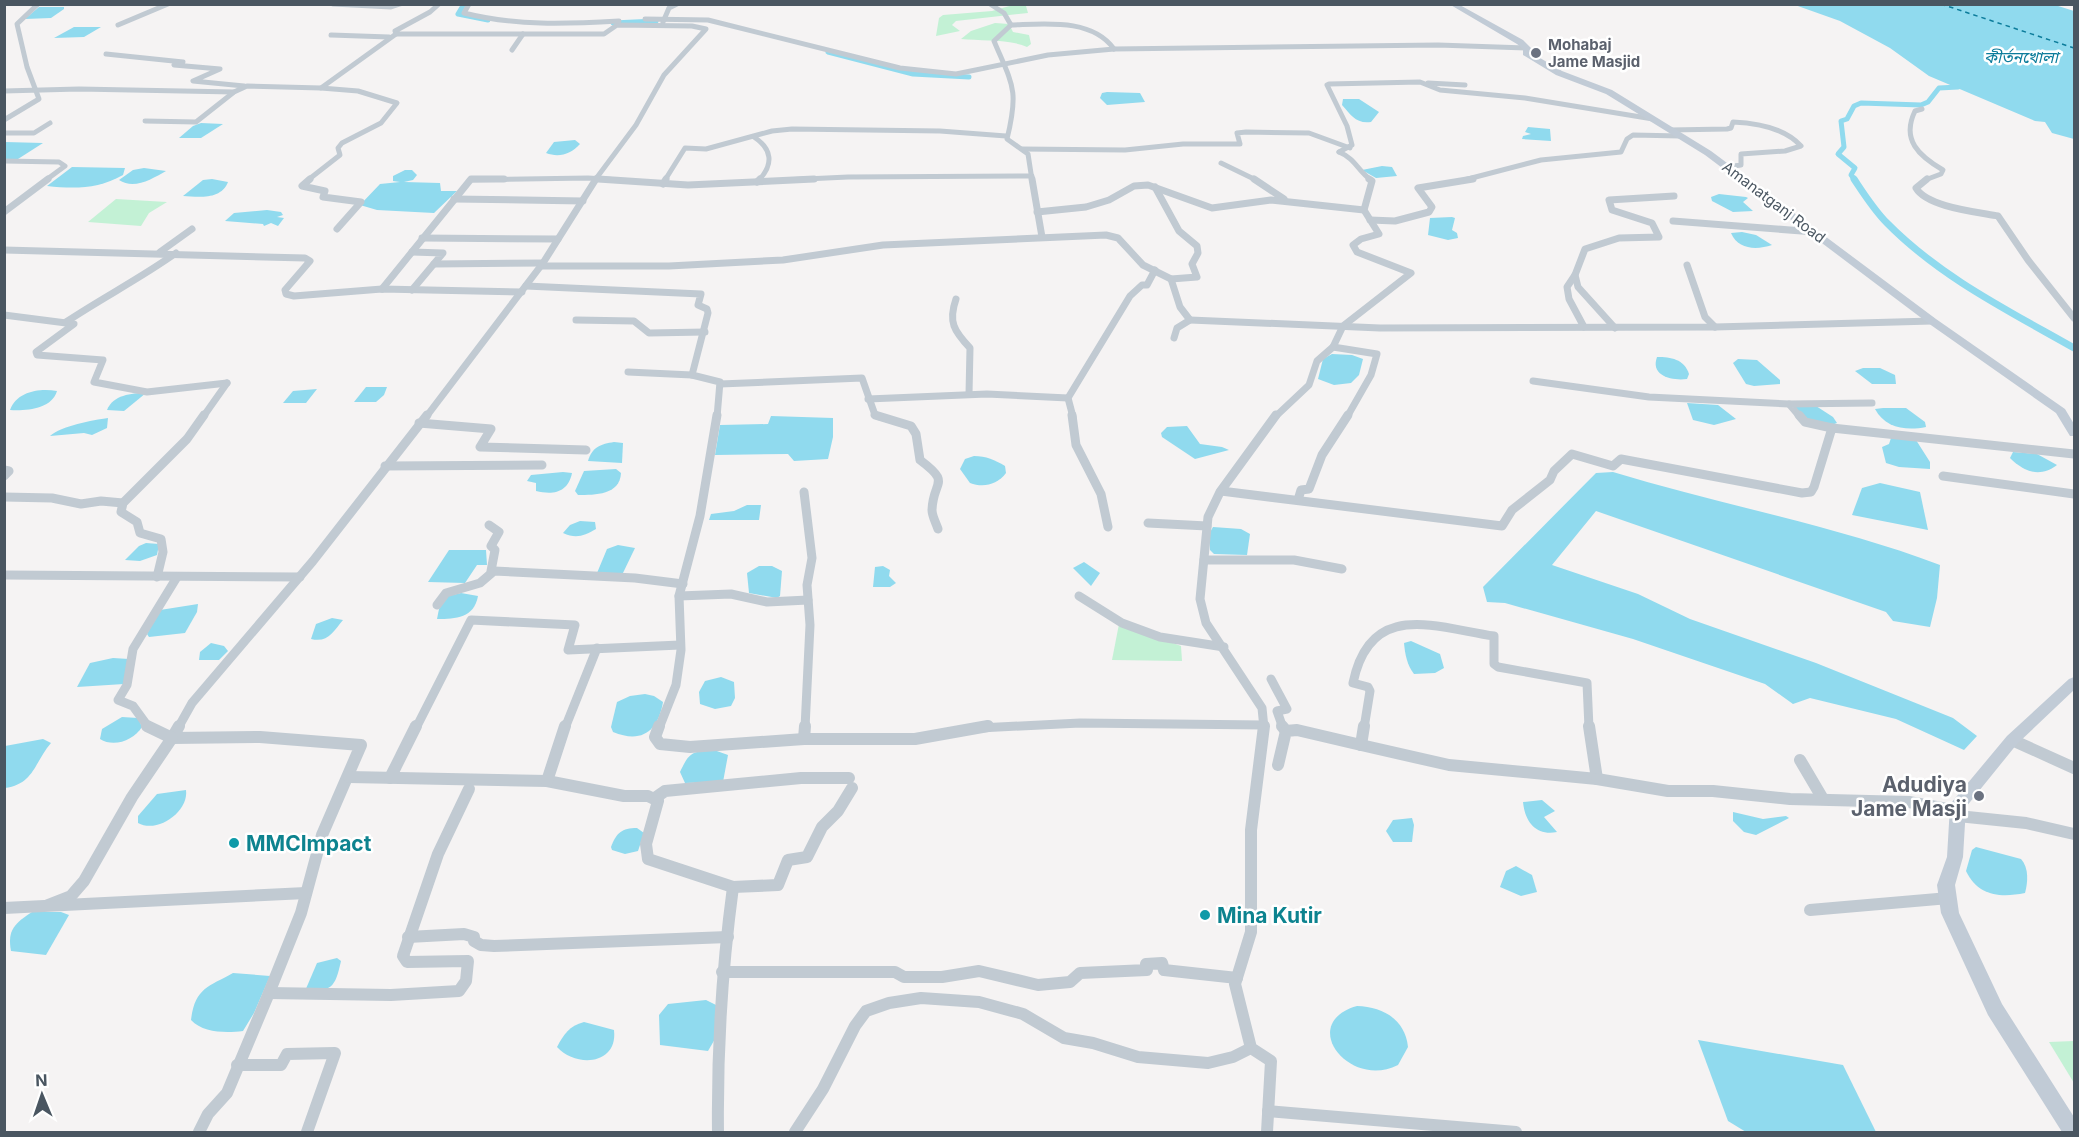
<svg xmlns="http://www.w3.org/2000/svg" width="2079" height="1137" viewBox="0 0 2079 1137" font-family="Inter,'Noto Sans Bengali',sans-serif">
<rect width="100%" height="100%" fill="#f5f3f3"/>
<g fill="#c3f1d5">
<path d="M1013 5 1026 6 1028 13 956 21 952 25 960 31 936 36 939 18 943 15 992 11Z"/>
<path d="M995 23 1009 24 1013 32 1029 35 1031 44 1027 47C1010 39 981 41 961 39L971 31Z"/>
<path d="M116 199 167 202 149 213 141 226 88 222Z"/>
<path d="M1119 624 1181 646 1182 661 1112 660Z"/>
<path d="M2074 1041V1083L2049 1042Z"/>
</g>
<g fill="#90daee">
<path d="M2055 5 2074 11V139L2052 133 2045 122 2035 121 1929 76 1890 48 1840 21 1795 5Z"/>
<path d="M39 7H64V9L51 18 25 19Z"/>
<path d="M74 27H101L84 37 54 38Z"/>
<path d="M1107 92 1140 93 1145 102 1107 105 1100 98 1102 93Z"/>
<path d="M1343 99H1359L1379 112 1371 122C1356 124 1351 115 1342 105Z"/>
<path d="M201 123 223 124 201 138H179L193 126Z"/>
<path d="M1528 127 1550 129 1551 141 1522 139 1523 136 1531 134 1525 132Z"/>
<path d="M575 140 580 144C571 154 559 158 546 153L554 142Z"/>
<path d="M5 142 43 143 18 159H5Z"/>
<path d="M1382 166 1392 167 1397 176 1376 178 1362 170Z"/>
<path d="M72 167 125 168 123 175C98 189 75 189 47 186Z"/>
<path d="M144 168 166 171C152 179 134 190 119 180L133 170Z"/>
<path d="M405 170H412L417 175 413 180 404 182 440 183 441 191H457L434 213 377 210 360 205 380 184 400 182 393 181V176Z"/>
<path d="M212 179 228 182C221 200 199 197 183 196L203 180Z"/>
<path d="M1719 194 1746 197 1748 198 1743 202 1753 211 1733 212 1712 201 1711 197Z"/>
<path d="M267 210 281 212 283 215 277 217 284 218 278 226 271 223 264 226 263 224 225 221 234 213Z"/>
<path d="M1452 217 1455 218 1452 230 1457 233 1458 238 1448 240 1428 235 1430 218Z"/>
<path d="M1742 232 1756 235 1772 245C1757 250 1738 250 1731 233Z"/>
<path d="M1332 354 1352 355 1363 359 1359 375 1351 383 1334 385 1318 379 1323 359Z"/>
<path d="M1657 357C1671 357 1684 359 1689 374L1687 379C1672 381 1650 376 1657 357Z"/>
<path d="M1738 359 1757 360 1780 380V384L1754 386 1746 384 1733 363Z"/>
<path d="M1863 368H1880L1895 375 1896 384H1872L1855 371Z"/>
<path d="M366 387H387L384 395 376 402H354Z"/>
<path d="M317 389 306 403H283L293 391Z"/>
<path d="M57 391C52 409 26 411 10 410 17 391 40 388 57 391Z"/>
<path d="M146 393 124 411 107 410C113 395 131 393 146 393Z"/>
<path d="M1687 403 1718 405 1736 419 1714 425 1693 420Z"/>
<path d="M1816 406 1833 417 1837 423C1819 431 1806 417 1793 407Z"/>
<path d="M1883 408H1906L1925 422 1926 427C1906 431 1885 428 1875 409Z"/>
<path d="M771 416 833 418V437L828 459 794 461 788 454 715 455 720 425 768 424Z"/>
<path d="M108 418 107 428 92 435 84 433 50 436C61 426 93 420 108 418Z"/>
<path d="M1187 426 1200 444 1222 447 1229 450 1195 459 1162 437 1161 433 1167 427Z"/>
<path d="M1891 438 1916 440 1930 462V469L1899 467 1886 463 1882 447 1889 444Z"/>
<path d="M614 442 623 443 622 463 588 461C592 447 601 444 614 442Z"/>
<path d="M2013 452 2037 454 2057 465C2040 478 2024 472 2010 458Z"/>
<path d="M974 456C986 456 995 460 1005 466L1006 473C997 485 983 488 970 483L960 469 965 459Z"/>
<path d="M616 469 621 473C620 495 595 495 578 495L575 491 584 471Z"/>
<path d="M563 472 572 473C568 493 553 495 536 491V483L527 481 531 475Z"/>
<path d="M1613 472C1721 505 1834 525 1940 565L1937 598 1930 627 1893 621 1886 612 1596 511 1552 565 1638 594 1690 619 1816 663 1953 718 1977 736 1964 750 1896 719 1810 698 1793 704 1765 684 1633 639 1505 603 1487 602 1483 587 1596 473Z"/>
<path d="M1880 483 1920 492 1928 530 1852 515 1862 488Z"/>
<path d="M747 505H761L759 520H709L711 514 734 511Z"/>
<path d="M580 521 595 522 596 529C584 536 576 539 563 533L570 525Z"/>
<path d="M1213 527 1241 529 1250 534 1247 555 1214 554 1210 550 1209 534Z"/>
<path d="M146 543 159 544 157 555 140 561 125 560 139 546Z"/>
<path d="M618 545 635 548 622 575 597 573 607 549Z"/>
<path d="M449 550H486L487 565H477L465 583 428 582Z"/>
<path d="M1084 562 1100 573 1091 586 1073 568Z"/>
<path d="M759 566H772L782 571 780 596 777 598 749 593 747 573Z"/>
<path d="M883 566 890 570 889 576 896 583 890 587H873L875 567Z"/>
<path d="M461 593 478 596C474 618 456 619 437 619L439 609 448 596Z"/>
<path d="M198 604 197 612 185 633 149 637 147 634 160 610Z"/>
<path d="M332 618 343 620C333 632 328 643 311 639L316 624Z"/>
<path d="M1411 641 1440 654 1444 668 1435 673 1414 674C1407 665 1405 654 1404 643Z"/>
<path d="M211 643 224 646 228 651 219 660H199L200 652Z"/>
<path d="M113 658 129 659 124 684 77 687 90 663Z"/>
<path d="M721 677 734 682 735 698 731 706 715 709 700 704 699 692 705 681Z"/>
<path d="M645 694 654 696 663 702C658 731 642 744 613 732L611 727 617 702 630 696Z"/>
<path d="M122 717 138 718 142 727C134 740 114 748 100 739L102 729Z"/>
<path d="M43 739 51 743C34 763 34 784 5 788V746Z"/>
<path d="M714 750 728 755 723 782 685 783 680 772C690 751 692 752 714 750Z"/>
<path d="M186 790C189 811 158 834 138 823V816L157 794Z"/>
<path d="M1542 800 1555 811 1544 817 1557 832C1536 836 1525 822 1523 802Z"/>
<path d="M1733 812 1763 819 1786 816 1789 818 1756 835 1744 832 1733 821Z"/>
<path d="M1412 818 1414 825 1412 842H1393L1386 831 1393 820Z"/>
<path d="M637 828 644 833 638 851 625 854 612 850 611 847C616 833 622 828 637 828Z"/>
<path d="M1976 847 2021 859C2029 868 2028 882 2025 893 2000 898 1978 896 1966 871L1972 850Z"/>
<path d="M1516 866 1532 875 1537 892 1521 896 1500 887 1506 871Z"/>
<path d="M32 912H61L69 915 46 955 11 951C7 930 15 923 32 912Z"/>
<path d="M337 958 341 961C335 988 332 991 305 991L317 963Z"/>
<path d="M233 973 270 976 254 1013 243 1031C226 1033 203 1033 191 1020 195 988 208 987 233 973Z"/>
<path d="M706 1000 718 1006 719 1032 708 1051 660 1045 659 1015 668 1004Z"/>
<path d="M1357 1006C1383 1007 1405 1019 1408 1047L1398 1065C1349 1090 1297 1023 1357 1006Z"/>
<path d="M584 1022 614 1030C618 1065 576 1068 557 1047 564 1034 569 1026 584 1022Z"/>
<path d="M1698 1040 1843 1065 1876 1132H1746L1728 1121Z"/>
</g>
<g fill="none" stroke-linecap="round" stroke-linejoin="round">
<g stroke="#90daee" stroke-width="5">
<path d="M464 4 458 14 488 20"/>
<path d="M613 23 656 21"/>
<path d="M828 52 913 74 969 77"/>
<path d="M1855 180 1851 175 1855 168 1838 154 1844 147 1841 121 1847 119 1854 106 1861 103 1921 105 1928 102 1939 88 1958 87"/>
</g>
<path stroke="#90daee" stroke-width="7" d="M1854 179C1864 194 1874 210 1887 223 1940 277 2009 311 2074 348"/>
<path stroke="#0c7c9b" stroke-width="1.5" stroke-dasharray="4.5 4" stroke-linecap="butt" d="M1941 4 2074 48"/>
<g stroke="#c1cad2" stroke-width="5">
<path d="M333 4 391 7 400 4"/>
<path d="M439 4 430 12 395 31 396 34H604L617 25 692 26 706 29 664 75 636 125 595 180"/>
<path d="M469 4 464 13C515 26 566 24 619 21"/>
<path d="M990 4 1004 13 1011 25 994 41C1013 86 1019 90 1007 139L1028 154 1032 180"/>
<path d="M645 19 708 20 900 68 956 74 1048 55 1114 49 1438 45 1527 48"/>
<path d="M663 22 669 8 677 4"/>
<path d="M118 25 168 4"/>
<path d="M1011 25C1045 24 1092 18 1114 49"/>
<path d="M331 35 389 37"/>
<path d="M512 50 523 34"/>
<path d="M106 54 183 62 174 65 220 69 193 81 244 86"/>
<path d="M1428 83 1465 85"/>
<path d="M4 91 79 89 234 92"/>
<path d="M1922 109 1915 111C1901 140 1919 156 1943 170L1941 174 1925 180"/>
<path d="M4 120 39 99 27 67 17 24 38 4"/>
<path d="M145 121 196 122 234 92 247 86 321 88 396 34"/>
<path d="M1670 130 1727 129 1731 128 1733 122C1756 123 1785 128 1801 146L1785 151 1741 154V165L1726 167"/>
<path d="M4 133H34L50 123"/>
<path d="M754 137C772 149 774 164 759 180"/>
<path d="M1022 149 1125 150 1183 144H1240L1237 133 1246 132 1309 133 1350 148"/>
<path d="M1339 152 1352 145 1347 126 1327 85 1329 84 1420 82 1440 90 1525 98 1653 119"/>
<path d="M1339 152C1356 159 1357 170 1371 180"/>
<path d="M4 161 59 162 65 166 46 180"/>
<path d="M1221 163 1256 180"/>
<path d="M308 180 340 155 338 148 342 143 381 123 397 103 358 91 321 88"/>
<path d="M470 180 588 178 620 180"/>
<path d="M665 180 685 148 706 149 772 131 792 129 940 131 1006 136"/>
<path d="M784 180 848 177 1032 176"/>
<path d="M1464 180 1541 160 1621 152 1627 139 1633 135 1680 136"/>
</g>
<g stroke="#c1cad2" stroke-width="7">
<path d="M310 179 302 186 325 191 323 197 361 202 337 229"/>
<path d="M598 179 688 185 814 179"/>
<path d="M1032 179 1042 237"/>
<path d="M1254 179 1284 199"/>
<path d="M1927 179 1916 188C1927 207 1977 212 1998 216L2028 260 2074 318"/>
<path d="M757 182 760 179"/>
<path d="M663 184 666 179"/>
<path d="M1155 187 1179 231 1197 246 1198 253 1192 264 1197 277 1171 279"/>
<path d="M454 199 583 201"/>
<path d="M4 212 48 179"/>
<path d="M1037 212 1086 207 1109 200 1134 186 1148 185 1212 208 1271 200 1364 210"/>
<path d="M1370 220 1395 221 1429 212 1432 207 1418 188 1473 179"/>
<path d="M1673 221 1815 232"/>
<path d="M422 238 558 239"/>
<path d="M4 250 305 258 310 261 285 290 286 294 294 296 382 289 522 292"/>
<path d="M160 252 192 229"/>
<path d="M412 252 443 253 412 290"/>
<path d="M434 264 543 263"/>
<path d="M1687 265 1705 317 1715 327"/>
<path d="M541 266H669L783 260 883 245 1106 235 1118 238 1143 265 1171 279 1180 307 1190 320 1177 328 1174 338"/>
<path d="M1575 275 1567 287 1569 299 1584 327"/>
<path d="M526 286 701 294 698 305 707 309 708 313 692 375 720 382 717 417"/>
<path d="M382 289 471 179H504"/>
<path d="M956 299C948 322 954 331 970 348L969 394"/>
<path d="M4 315 74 324 36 352 37 355 103 360 94 382 147 392 227 383"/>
<path d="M576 320 634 321 649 333 705 332"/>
<path d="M1190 320 1380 328 1715 327 1932 321"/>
<path d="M66 322C102 298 141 278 176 253"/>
<path d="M1615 328 1578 287 1575 275 1585 249 1619 238 1659 237 1652 223 1612 210 1609 200 1674 196"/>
<path d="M1333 347 1377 354 1371 375 1347 417"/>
<path d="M628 372 692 375"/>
<path d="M1533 381 1649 397 1789 404"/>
<path d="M720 384 862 378 875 415 880 417"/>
<path d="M868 399 987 394 1068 398"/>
<path d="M203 417 227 383"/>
<path d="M426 417 543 263 596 179"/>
<path d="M1073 417 1068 398 1130 296 1142 285H1147L1155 270"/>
<path d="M1275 417 1309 385 1317 361 1333 347 1343 326 1411 273 1357 252 1353 245 1361 239 1379 234 1364 210 1372 181 1369 179"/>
<path d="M1800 417 1789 404 1872 403"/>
</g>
<g stroke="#c1cad2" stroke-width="9">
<path d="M875 415 911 426 916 434 920 460C952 484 933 480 932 510 932 516 936 523 938 529"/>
<path d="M1072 415 1076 445 1101 494 1108 527"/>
<path d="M1799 415 1805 422 1832 428"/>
<path d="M419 423 491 429 480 447 586 450"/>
<path d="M385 466 542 465"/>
<path d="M4 470 9 471 4 476"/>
<path d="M1943 476 2074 494"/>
<path d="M1221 491 1502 526 1512 510 1550 480 1554 471 1572 454 1613 466 1621 459 1802 493 1811 492 1814 487 1832 428 2074 454"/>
<path d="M804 492 812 558 807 585 810 625 805 728"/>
<path d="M4 497 52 498 81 504 101 501 123 503"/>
<path d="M1298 500 1301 490 1309 489 1322 455 1348 415"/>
<path d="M1148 523 1207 526"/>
<path d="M489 525 499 532 491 546 495 550 491 571"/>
<path d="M1204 560H1294L1342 569"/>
<path d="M4 575 300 577"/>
<path d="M157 577 163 552 161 539 140 533 137 522 121 512 123 503 187 439 204 415"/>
<path d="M679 596 731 594 767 602 808 600"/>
<path d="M1079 596 1122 623 1160 637 1224 647"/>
<path d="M437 605 446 593 480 583 494 571 635 578 683 584"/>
<path d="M1271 679 1287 709 1277 711 1283 728"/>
<path d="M149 728 133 706 118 700 127 685 133 649 177 577"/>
<path d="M178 728 192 703 313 561 427 415"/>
<path d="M416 728 471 620 575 625 568 650 680 645"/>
<path d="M565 728 597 648"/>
<path d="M659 728 676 685 681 650 679 596 700 516 717 415"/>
<path d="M979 728 1080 723 1264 725"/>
<path d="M1264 728 1262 708 1206 623 1200 599 1208 517 1220 492 1276 415"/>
<path d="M1364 728 1370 691 1368 687 1353 683C1370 600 1434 627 1494 636V664L1498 667 1587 683 1589 728"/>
</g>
<g stroke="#c1cad2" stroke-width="12">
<path d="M179 726 172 738 260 737 361 745 322 835 301 913 269 993 227 1093 208 1114 199 1132"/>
<path d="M659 726 655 737 660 744 690 747 804 739H915L988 726"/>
<path d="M1264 726 1251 830V932L1235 984 1251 1048 1271 1061 1267 1132"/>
<path d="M1282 726 1286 731"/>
<path d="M804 739 805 726"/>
<path d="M2012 740 2074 768"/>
<path d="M1361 745 1449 765 1597 779 1589 726"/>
<path d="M1361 745 1364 726"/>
<path d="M1800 760 1823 799"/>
<path d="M1278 765 1286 731 1297 730 1361 745"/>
<path d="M349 777 547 781 624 796H648L658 801 646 844 648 859 733 887C722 969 717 1049 718 1132"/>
<path d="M390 778 416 726"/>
<path d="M1597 779 1668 791H1713L1790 799 1909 802 1958 811"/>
<path d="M547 781 565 726"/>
<path d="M655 798 665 791 801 778H849"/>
<path d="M1958 816 2026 823 2074 834"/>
<path d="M733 887 778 885 788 860 807 857 822 827 838 811 852 788"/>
<path d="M48 905 71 896 84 881 132 797 172 738 147 726"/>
<path d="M4 908 306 893"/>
<path d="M1810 910 1949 898"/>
<path d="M408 937 464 934 474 937V941L481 945 494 946 728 937"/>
<path d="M722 972H895L904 977H942L979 971 1038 985 1070 982 1080 973 1147 970 1146 964 1162 963 1164 970 1237 978"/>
<path d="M269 993 391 995 459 991 466 981 468 961 407 962 403 956 438 854 469 789"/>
<path d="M237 1065H281L287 1054 335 1053 307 1132"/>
<path d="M1268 1111 1516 1132"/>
<path d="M795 1132 823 1089 855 1026 866 1011 889 1003 921 998 979 1002 1023 1014 1064 1038 1093 1043 1138 1057 1208 1063 1233 1057 1251 1048"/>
</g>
<g fill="#c1cbd6" fill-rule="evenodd">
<path d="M1449 4H1458L1523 40 1531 48 1530 52 1562 71 1612 90 1711 151 1936 319 2065 409 2074 424V436H2070L2056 413 1928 323 1705 155 1606 94 1556 75 1523 55V49L1517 44Z"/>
<path d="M2074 677V690L2017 744 1966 807 1963 857 1955 885 1959 913 2002 1004 2074 1117V1132H2062L1988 1015 1941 913 1937 885 1947 857 1950 806 1952 802 2007 736 2069 679Z"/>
</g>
</g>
<g fill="#6b7280" stroke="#fff" stroke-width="2">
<circle cx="1536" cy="53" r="6"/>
<circle cx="1979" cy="796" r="6"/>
</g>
<g fill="#0f9aa8" stroke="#fff" stroke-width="2">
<circle cx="234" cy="843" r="6"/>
<circle cx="1205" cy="915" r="6"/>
</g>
<g text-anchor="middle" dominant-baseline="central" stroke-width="5" stroke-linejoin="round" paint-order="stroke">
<g font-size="15" font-weight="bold" fill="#5b616d" stroke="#fff" text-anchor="start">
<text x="1548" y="44">Mohabaj<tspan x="1548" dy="17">Jame Masjid</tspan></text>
</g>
<g font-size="15" fill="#4a5661" stroke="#fff">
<text transform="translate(1774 202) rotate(37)">Amanatganj Road</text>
</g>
<g font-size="16" font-style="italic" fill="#0c7c9b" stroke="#fff">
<text x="2021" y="57">কীর্তনখোলা</text>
</g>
<g font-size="21" font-weight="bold" fill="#5b616d" stroke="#fff" text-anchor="end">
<text x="1967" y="784">Adudiya<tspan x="1967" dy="24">Jame Masji</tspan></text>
</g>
<g font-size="21" font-weight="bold" fill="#0d838f" stroke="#fff" text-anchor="start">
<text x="246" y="843">MMCImpact</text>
<text x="1217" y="915">Mina Kutir</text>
</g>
</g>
<rect width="2079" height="1137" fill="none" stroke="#4a5661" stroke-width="12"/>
<g transform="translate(42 1095) rotate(358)" stroke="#ffffff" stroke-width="4.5" paint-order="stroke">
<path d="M0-4.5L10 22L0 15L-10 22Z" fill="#4a5661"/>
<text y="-9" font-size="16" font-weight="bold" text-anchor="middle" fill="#4a5661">N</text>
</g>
</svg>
